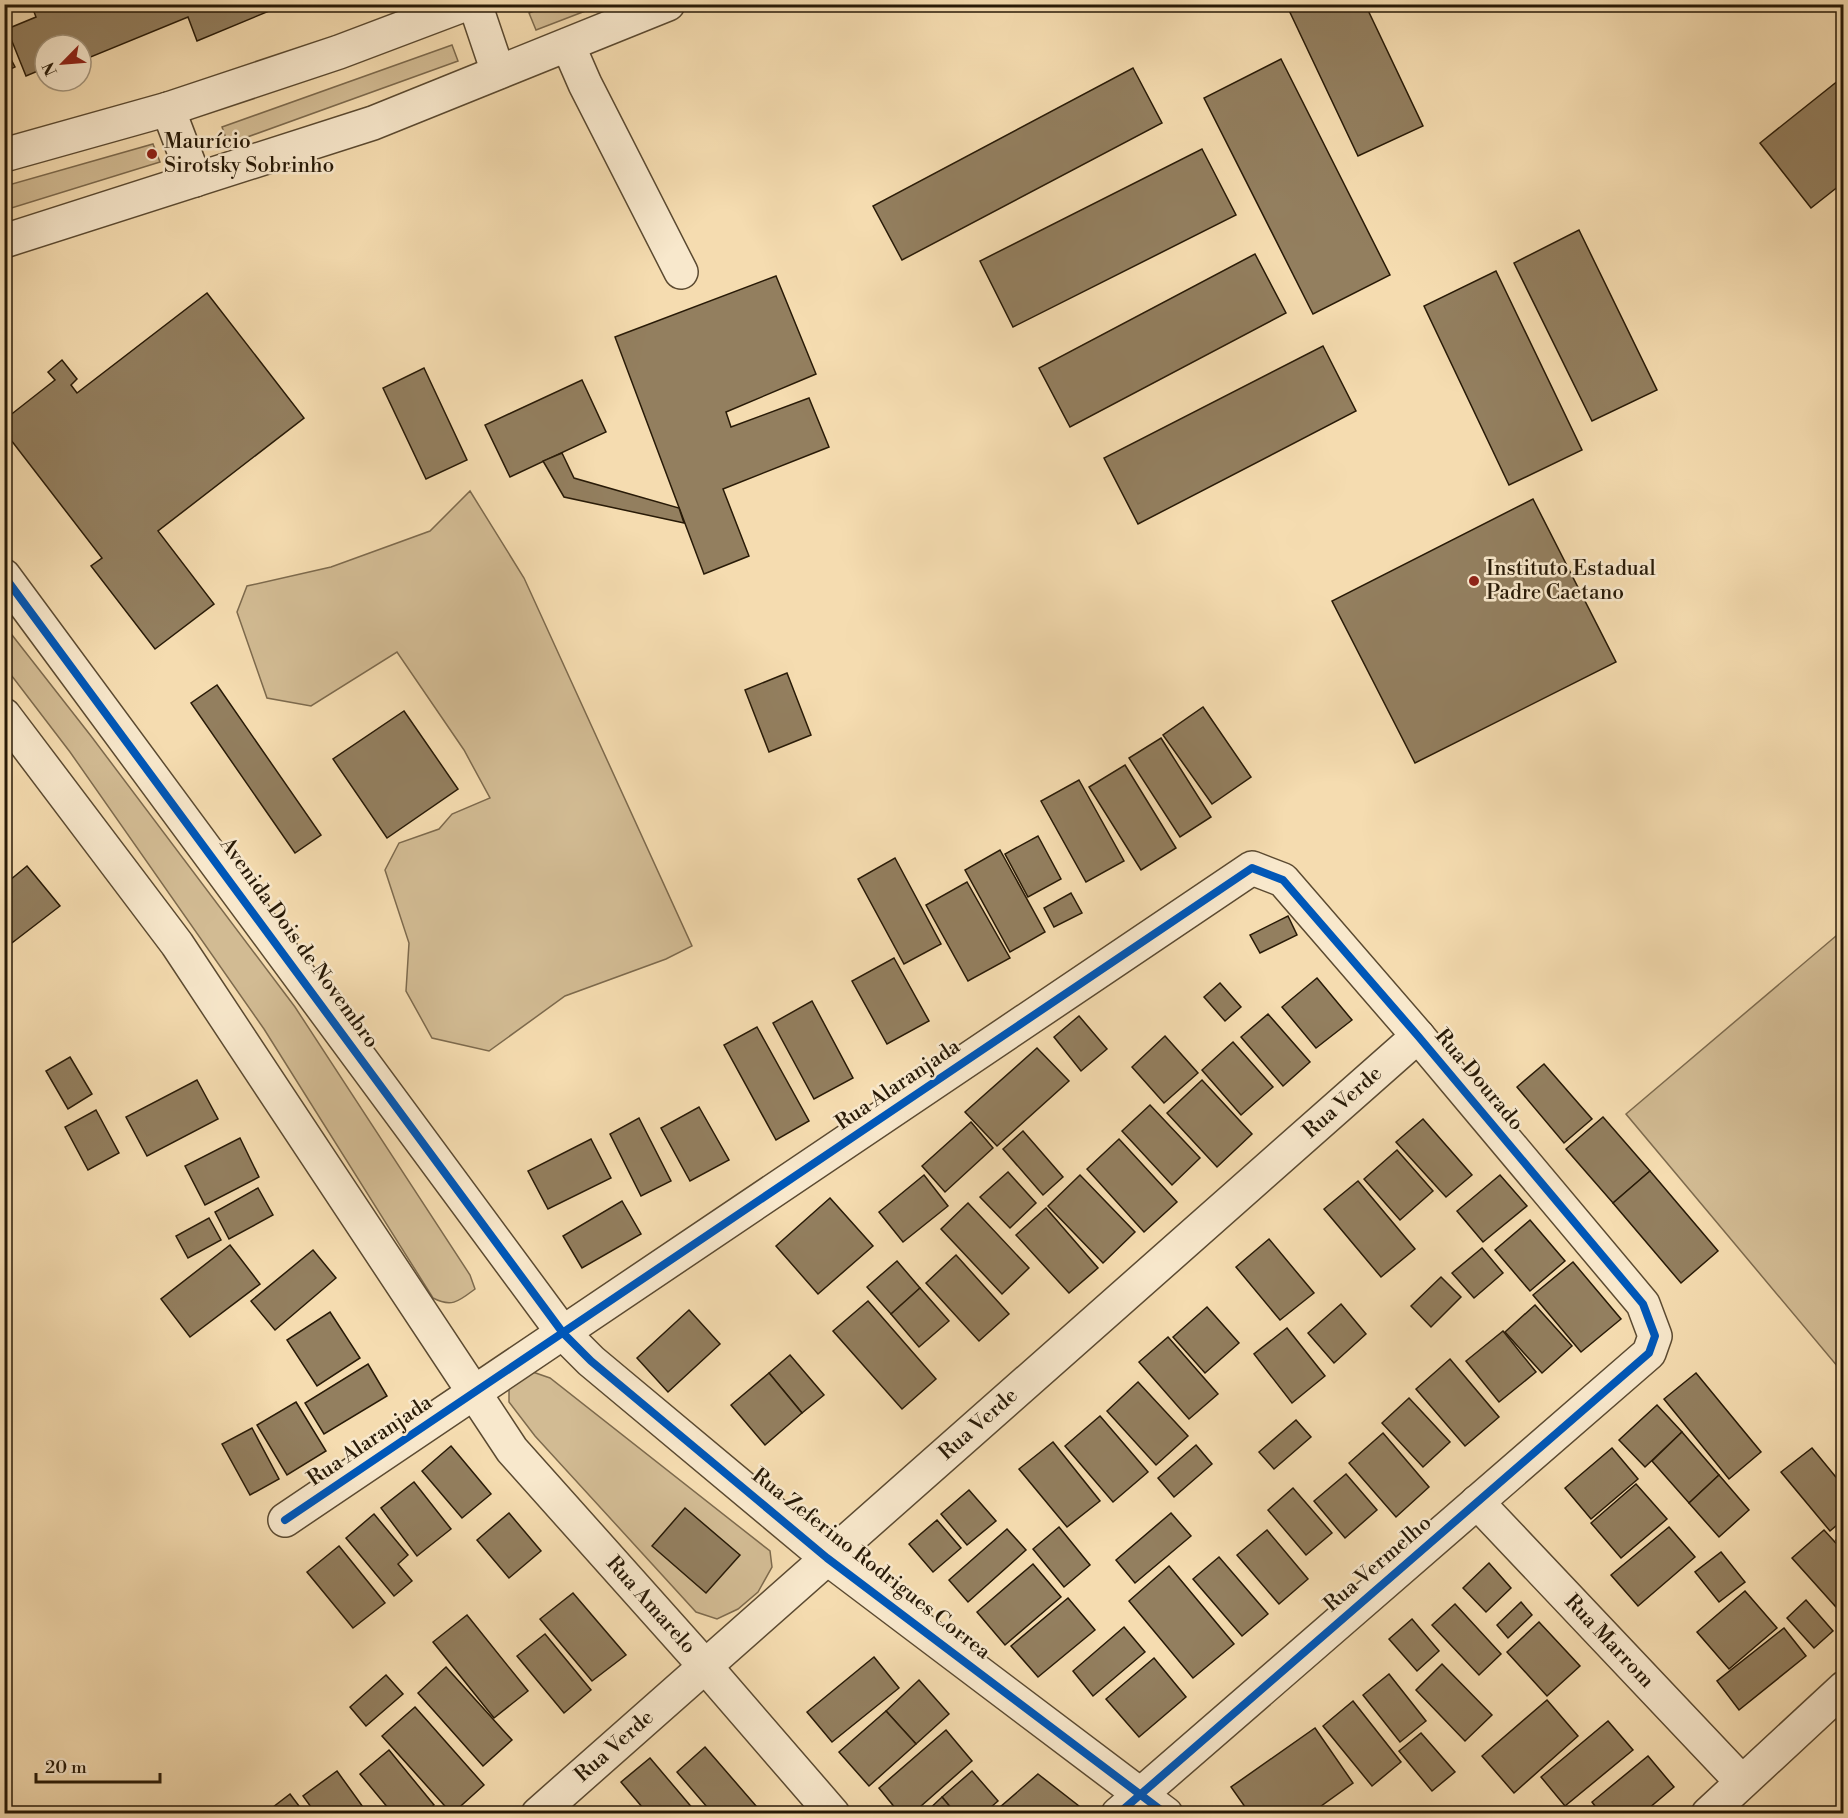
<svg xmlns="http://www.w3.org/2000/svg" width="1848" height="1818" viewBox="0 0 1848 1818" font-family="'Libre Bodoni',serif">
<rect width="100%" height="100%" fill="#f5dcb0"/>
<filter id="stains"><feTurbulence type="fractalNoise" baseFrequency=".00333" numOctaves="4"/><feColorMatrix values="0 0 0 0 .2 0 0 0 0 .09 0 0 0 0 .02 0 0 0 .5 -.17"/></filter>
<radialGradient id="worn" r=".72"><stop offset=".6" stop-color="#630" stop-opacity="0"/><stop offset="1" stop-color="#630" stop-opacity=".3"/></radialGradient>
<g fill="#d2bb93" stroke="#7d6a4d" stroke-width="1.5">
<path d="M550 5V4L601 5 536 30 529 13Z"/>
<path d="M452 45 458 61 228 144 222 127Z"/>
<path d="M153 144 160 162 5 210V186Z"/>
<path d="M470 491 524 578 692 946 666 959 565 996 489 1051 432 1038 406 991 409 943 385 870 399 843 439 829 452 814 490 798 464 750 397 652 311 706 267 698 237 612 247 586 331 567 430 531Z"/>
<path d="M5 626 91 736 295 1007 470 1275 475 1289C459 1301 452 1308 433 1298L264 1029 70 752 5 667Z"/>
<path d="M1843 930V1373L1626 1114Z"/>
<path d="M527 1370 550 1378 770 1551 772 1567 758 1592 738 1609 717 1619 696 1612 535 1436 509 1402V1383Z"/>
</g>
<g fill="#937f5f" stroke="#281a07" stroke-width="1.5">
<path d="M31 4H286L197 41 188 17 81 61V45H45V68L26 76 7 29 36 17Z"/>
<path d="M1286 4H1365L1423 126 1358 156Z"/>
<path d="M4 46 15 67 4 72Z"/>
<path d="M1281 59 1390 275 1313 314 1204 98Z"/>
<path d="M1133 68 1162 123 902 260 873 206Z"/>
<path d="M1844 76V182L1811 208 1760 143Z"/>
<path d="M1202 149 1236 215 1013 327 980 261Z"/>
<path d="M1579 230 1657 390 1592 421 1514 263Z"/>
<path d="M1255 254 1286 313 1070 427 1039 368Z"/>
<path d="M1496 271 1582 450 1509 485 1424 306Z"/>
<path d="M776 276 816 374 726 412 731 427 809 398 829 447 723 489 749 556 704 574 615 337Z"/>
<path d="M207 293 304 418 158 531 214 604 155 649 91 566 102 558 4 431V420L55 380 48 372 62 360 77 379 71 385 77 393Z"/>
<path d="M1323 346 1356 411 1138 524 1104 458Z"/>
<path d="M424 368 467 460 426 479 383 388Z"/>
<path d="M582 380 606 432 510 477 485 425Z"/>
<path d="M562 453 574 478 679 508 684 523 564 497 543 461Z"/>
<path d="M1533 499 1616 662 1415 763 1332 601Z"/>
<path d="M787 673 811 735 769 752 745 690Z"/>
<path d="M217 685 321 835 295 853 191 703Z"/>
<path d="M1203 707 1251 777 1212 804 1163 735Z"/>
<path d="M404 711 458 789 387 838 333 759Z"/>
<path d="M1161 738 1211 817 1180 837 1129 758Z"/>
<path d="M1125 765 1176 848 1141 870 1089 787Z"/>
<path d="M1079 780 1124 861 1086 882 1041 801Z"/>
<path d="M1038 836 1061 879 1028 897 1005 854Z"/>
<path d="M1000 850 1045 932 1010 952 965 870Z"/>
<path d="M895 858 941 944 904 964 858 879Z"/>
<path d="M27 866 60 906 4 949V885Z"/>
<path d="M967 882 1010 958 968 981 926 905Z"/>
<path d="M1071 893 1082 913 1054 927 1044 908Z"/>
<path d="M1288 916 1297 935 1260 953 1250 935Z"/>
<path d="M894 958 929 1021 887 1044 852 981Z"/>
<path d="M1317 978 1352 1020 1316 1048 1282 1007Z"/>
<path d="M1220 983 1241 1007 1225 1021 1204 997Z"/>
<path d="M812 1001 853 1078 814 1099 773 1023Z"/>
<path d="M1268 1014 1310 1062 1283 1086 1241 1037Z"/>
<path d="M1079 1016 1107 1049 1081 1071 1054 1037Z"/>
<path d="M757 1027 809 1121 776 1140 724 1045Z"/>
<path d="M1165 1036 1198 1073 1164 1103 1132 1067Z"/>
<path d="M1233 1042 1273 1087 1241 1115 1202 1070Z"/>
<path d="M1037 1048 1069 1081 997 1146 965 1112Z"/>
<path d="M70 1057 92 1094 68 1109 46 1071Z"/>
<path d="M1544 1064 1592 1119 1564 1143 1517 1087Z"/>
<path d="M197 1080 218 1119 147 1156 126 1117Z"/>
<path d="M1202 1080 1252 1134 1217 1167 1167 1113Z"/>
<path d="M1150 1105 1200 1158 1172 1185 1122 1131Z"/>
<path d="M699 1107 729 1160 690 1181 661 1128Z"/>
<path d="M96 1110 119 1153 88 1170 65 1127Z"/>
<path d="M1603 1117 1650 1171 1613 1203 1566 1149Z"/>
<path d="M639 1118 671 1181 641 1196 610 1134Z"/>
<path d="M1423 1119 1472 1175 1446 1197 1396 1142Z"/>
<path d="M971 1122 993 1148 945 1192 922 1166Z"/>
<path d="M1023 1131 1063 1177 1043 1195 1003 1149Z"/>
<path d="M240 1138 259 1177 205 1205 185 1166Z"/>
<path d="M591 1139 611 1178 548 1209 528 1171Z"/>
<path d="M1119 1139 1177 1202 1144 1232 1087 1169Z"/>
<path d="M1397 1150 1433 1191 1400 1220 1364 1179Z"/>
<path d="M1650 1171 1718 1251 1681 1283 1613 1203Z"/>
<path d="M1008 1172 1036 1203 1010 1228 980 1197Z"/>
<path d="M924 1175 948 1206 903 1242 879 1212Z"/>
<path d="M1080 1175 1135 1232 1103 1263 1048 1206Z"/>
<path d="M1500 1175 1527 1206 1483 1242 1457 1211Z"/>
<path d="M1358 1181 1415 1249 1381 1277 1324 1209Z"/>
<path d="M258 1188 273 1215 229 1239 215 1212Z"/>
<path d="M830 1198 873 1246 818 1294 776 1246Z"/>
<path d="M622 1201 641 1234 582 1268 563 1236Z"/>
<path d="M968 1203 1029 1268 1002 1294 941 1229Z"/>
<path d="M1046 1208 1098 1268 1069 1293 1016 1235Z"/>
<path d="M209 1218 221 1240 188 1258 176 1236Z"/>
<path d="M1530 1220 1565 1261 1530 1291 1495 1250Z"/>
<path d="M1269 1239 1314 1293 1280 1320 1236 1267Z"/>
<path d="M230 1245 260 1284 190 1337 161 1299Z"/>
<path d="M1482 1248 1503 1273 1474 1298 1452 1273Z"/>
<path d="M313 1250 336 1278 275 1330 251 1301Z"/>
<path d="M956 1255 1009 1314 979 1341 926 1283Z"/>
<path d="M897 1261 920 1288 891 1314 867 1287Z"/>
<path d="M1573 1262 1621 1319 1581 1352 1533 1295Z"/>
<path d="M1441 1277 1461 1297 1431 1327 1411 1306Z"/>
<path d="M920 1288 949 1321 919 1347 891 1314Z"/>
<path d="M868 1301 936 1379 902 1409 833 1331Z"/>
<path d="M1341 1304 1366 1334 1334 1363 1308 1333Z"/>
<path d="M1535 1305 1572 1346 1542 1373 1505 1332Z"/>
<path d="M1207 1307 1239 1343 1205 1373 1173 1337Z"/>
<path d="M689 1310 720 1344 668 1392 637 1358Z"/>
<path d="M330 1312 360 1358 317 1386 287 1340Z"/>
<path d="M1287 1328 1325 1376 1292 1403 1254 1354Z"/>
<path d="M1503 1331 1536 1372 1499 1402 1466 1361Z"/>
<path d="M1168 1337 1218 1394 1189 1419 1139 1362Z"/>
<path d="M790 1355 824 1395 802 1413 769 1373Z"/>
<path d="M1450 1359 1499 1417 1465 1446 1416 1389Z"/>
<path d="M368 1364 387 1396 324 1434 305 1403Z"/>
<path d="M769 1373 802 1413 765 1445 731 1405Z"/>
<path d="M1696 1373 1761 1452 1729 1479 1664 1399Z"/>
<path d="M1138 1382 1188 1436 1156 1465 1107 1411Z"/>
<path d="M1409 1398 1450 1442 1423 1467 1382 1423Z"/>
<path d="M296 1402 326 1451 287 1475 257 1425Z"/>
<path d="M1657 1405 1682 1432 1645 1467 1619 1440Z"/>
<path d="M1100 1416 1148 1472 1113 1502 1065 1446Z"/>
<path d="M1296 1420 1311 1437 1274 1469 1259 1452Z"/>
<path d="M252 1428 279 1479 250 1495 222 1444Z"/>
<path d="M1682 1432 1719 1475 1689 1503 1652 1461Z"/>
<path d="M1383 1433 1429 1487 1396 1517 1349 1463Z"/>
<path d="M1053 1442 1100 1501 1067 1527 1019 1469Z"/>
<path d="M1196 1445 1212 1464 1174 1497 1158 1478Z"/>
<path d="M451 1446 491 1494 462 1518 422 1471Z"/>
<path d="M1612 1448 1638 1479 1591 1519 1565 1488Z"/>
<path d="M1812 1448 1844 1487V1519L1830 1531 1781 1472Z"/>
<path d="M1346 1474 1377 1510 1345 1538 1314 1501Z"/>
<path d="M1719 1475 1749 1510 1719 1537 1689 1503Z"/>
<path d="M414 1482 451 1529 417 1556 381 1508Z"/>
<path d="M1636 1484 1667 1519 1621 1558 1591 1523Z"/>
<path d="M1293 1488 1332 1533 1306 1555 1268 1510Z"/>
<path d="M969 1490 996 1521 967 1545 941 1514Z"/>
<path d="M685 1508 740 1555 706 1593 652 1546Z"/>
<path d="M509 1513 541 1551 509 1578 477 1540Z"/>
<path d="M1171 1513 1191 1536 1135 1583 1116 1560Z"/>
<path d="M374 1514 408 1555 398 1564 412 1581 394 1596 346 1538Z"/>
<path d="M937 1520 961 1548 933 1572 909 1544Z"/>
<path d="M1059 1527 1090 1565 1064 1587 1033 1549Z"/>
<path d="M1669 1527 1695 1557 1638 1606 1611 1575Z"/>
<path d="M1007 1529 1026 1550 968 1602 949 1580Z"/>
<path d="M1267 1530 1308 1579 1279 1604 1237 1555Z"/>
<path d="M1824 1530 1844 1552V1616L1792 1558Z"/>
<path d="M1844 1533V1549L1836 1540Z"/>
<path d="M339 1546 385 1603 353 1628 307 1572Z"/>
<path d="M1721 1552 1745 1582 1719 1602 1695 1572Z"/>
<path d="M1219 1557 1268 1614 1242 1636 1193 1579Z"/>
<path d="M1489 1563 1511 1588 1486 1612 1463 1588Z"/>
<path d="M1033 1564 1061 1597 1005 1645 977 1612Z"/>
<path d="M1169 1566 1234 1644 1193 1678 1129 1601Z"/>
<path d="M1745 1591 1777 1628 1729 1669 1697 1632Z"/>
<path d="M573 1593 626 1655 592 1681 540 1619Z"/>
<path d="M1068 1598 1095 1630 1038 1677 1011 1646Z"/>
<path d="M1806 1600 1833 1631 1814 1648 1787 1618Z"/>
<path d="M1521 1602 1532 1615 1508 1638 1497 1625Z"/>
<path d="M1455 1604 1501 1654 1479 1675 1432 1625Z"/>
<path d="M467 1615 528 1691 494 1718 433 1642Z"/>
<path d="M1412 1619 1439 1651 1417 1671 1389 1639Z"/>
<path d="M1539 1622 1580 1666 1547 1696 1507 1652Z"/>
<path d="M1124 1627 1145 1652 1093 1696 1073 1671Z"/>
<path d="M1784 1628 1806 1656 1739 1710 1717 1681Z"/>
<path d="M545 1634 591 1690 564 1713 517 1656Z"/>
<path d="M874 1657 899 1688 832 1742 807 1712Z"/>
<path d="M1154 1658 1186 1697 1139 1737 1106 1699Z"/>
<path d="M1442 1664 1492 1715 1465 1741 1416 1690Z"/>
<path d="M446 1667 512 1740 483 1766 418 1693Z"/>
<path d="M1389 1674 1426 1721 1400 1742 1363 1695Z"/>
<path d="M386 1675 403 1694 366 1726 350 1707Z"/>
<path d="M919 1680 949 1714 916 1744 886 1711Z"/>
<path d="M1547 1700 1578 1736 1514 1793 1482 1756Z"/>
<path d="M1353 1701 1401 1762 1372 1786 1323 1726Z"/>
<path d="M415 1707 484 1785 452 1814 382 1736Z"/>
<path d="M886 1711 916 1744 869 1786 839 1752Z"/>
<path d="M1608 1721 1633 1750 1565 1806 1541 1777Z"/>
<path d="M1315 1728 1353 1783 1310 1814H1250L1231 1787Z"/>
<path d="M946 1730 972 1761 912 1814H900L879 1788Z"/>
<path d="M1421 1733 1455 1772 1432 1791 1399 1751Z"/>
<path d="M705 1747 763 1814H713L677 1772Z"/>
<path d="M389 1750 434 1805 423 1814H393L360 1774Z"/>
<path d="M1648 1756 1674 1787 1642 1814H1601L1592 1802Z"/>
<path d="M650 1758 694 1810 690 1814H648L621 1782Z"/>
<path d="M337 1771 368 1814H316L303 1796Z"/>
<path d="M972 1771 998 1801 983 1814H956L942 1797Z"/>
<path d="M1038 1774 1079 1806 1071 1814H992Z"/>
<path d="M290 1794 305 1814H264Z"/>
<path d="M942 1797 956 1814H924Z"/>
</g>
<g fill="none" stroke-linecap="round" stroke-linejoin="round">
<defs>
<g id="minor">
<path d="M475 4 498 72"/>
<path d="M568 45 585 84 681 272"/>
<path d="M168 109 195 180"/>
<path d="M4 155 168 109 339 52 466 4"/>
<path d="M4 241 373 123 668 4"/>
<path d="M4 576 563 1333 591 1361 827 1558 1166 1814"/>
<path id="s1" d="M4 715 177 944 512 1450 705 1666 833 1814"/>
<path id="s2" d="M1477 1502 1742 1782"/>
<path d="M285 1520 1252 868 1283 880 1418 1036 1643 1304 1655 1336 1649 1353 1118 1814"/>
<path id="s3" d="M538 1814 1418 1036"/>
<path d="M1708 1814 1844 1688"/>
</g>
</defs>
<use href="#minor" stroke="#5b4a31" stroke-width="36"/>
<use href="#minor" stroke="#f8e8cc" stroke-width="33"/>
<defs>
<g id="cycleway">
<path d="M4 576 563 1333 591 1361 827 1558 1166 1814"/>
<path d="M285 1520 1252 868 1283 880 1418 1036 1643 1304 1655 1336 1649 1353 1118 1814"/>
</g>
</defs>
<use href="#cycleway" stroke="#f8e8cc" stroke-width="11"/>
<use href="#cycleway" stroke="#0057b8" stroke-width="8"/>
</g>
<g fill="#8f2418" stroke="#f8e8cc" stroke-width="2">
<circle cx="152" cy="154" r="6"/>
<circle cx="1474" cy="581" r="6"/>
</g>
<g text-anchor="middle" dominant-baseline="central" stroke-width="5" stroke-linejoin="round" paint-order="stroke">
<g font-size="21" fill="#281a07" stroke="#f8e8cc" text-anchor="start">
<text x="164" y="142">Maurício<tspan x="164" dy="24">Sirotsky Sobrinho</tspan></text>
<text x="1486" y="569">Instituto Estadual<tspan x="1486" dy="24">Padre Caetano</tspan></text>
</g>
<g font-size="21" fill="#281a07" stroke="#f8e8cc">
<text transform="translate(299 943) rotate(54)">Avenida Dois de Novembro</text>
<text transform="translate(1479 1080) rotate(50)">Rua Dourado</text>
<text transform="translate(898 1085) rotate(-34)">Rua Alaranjada</text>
<text stroke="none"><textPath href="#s3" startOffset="1074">Rua Verde</textPath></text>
<text stroke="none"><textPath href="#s3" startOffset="588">Rua Verde</textPath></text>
<text transform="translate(370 1441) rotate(-34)">Rua Alaranjada</text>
<text transform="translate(871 1564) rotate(38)">Rua Zeferino Rodrigues Correa</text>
<text transform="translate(1378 1564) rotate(-41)">Rua Vermelho</text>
<text stroke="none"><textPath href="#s1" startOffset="1102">Rua Amarelo</textPath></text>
<text stroke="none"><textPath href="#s2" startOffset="192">Rua Marrom</textPath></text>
<text stroke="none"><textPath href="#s3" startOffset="102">Rua Verde</textPath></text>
</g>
</g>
<rect width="1848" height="1818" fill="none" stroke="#f5dcb0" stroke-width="24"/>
<rect x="6" y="6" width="1836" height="1806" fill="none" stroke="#281a07" stroke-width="3"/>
<rect x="12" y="12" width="1824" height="1794" fill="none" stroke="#281a07" stroke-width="1.5"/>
<g transform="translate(63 63) rotate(245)"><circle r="28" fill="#f8e8cc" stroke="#a5967d" stroke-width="1.5"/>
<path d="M0-4.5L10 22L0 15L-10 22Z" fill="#8f2418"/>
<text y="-9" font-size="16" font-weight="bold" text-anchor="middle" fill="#281a07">N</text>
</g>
<path d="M36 1773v9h124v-9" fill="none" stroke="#281a07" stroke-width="3"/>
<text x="45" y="1773" font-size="18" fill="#281a07" stroke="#f8e8cc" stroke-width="4.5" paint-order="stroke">20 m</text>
<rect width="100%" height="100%" filter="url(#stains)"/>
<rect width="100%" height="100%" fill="url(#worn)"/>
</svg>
